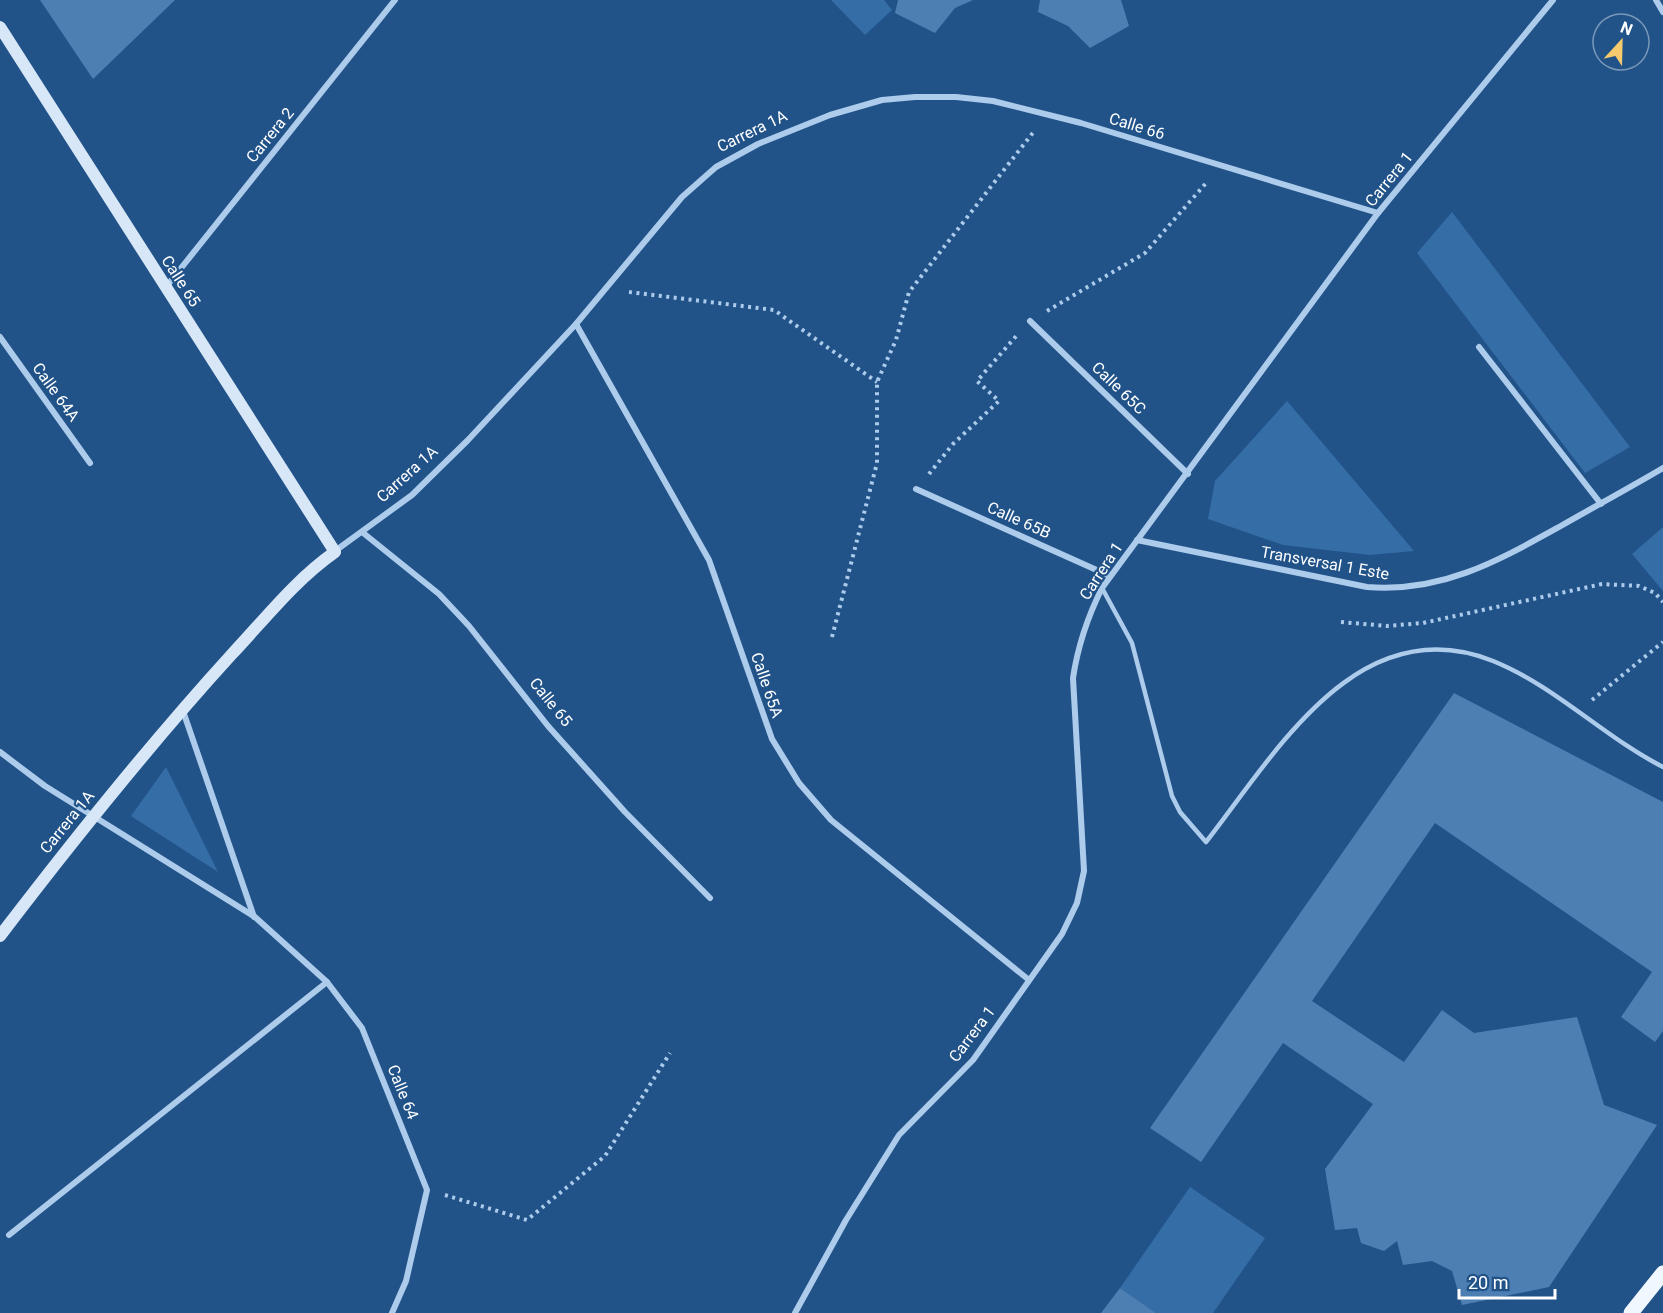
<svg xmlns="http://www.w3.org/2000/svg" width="1663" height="1313" viewBox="0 0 1663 1313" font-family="Roboto,sans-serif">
<rect width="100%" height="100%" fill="#215389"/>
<g fill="#356da7">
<path d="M831 0H884L892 10 865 35Z"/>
<path d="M1452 212 1630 447 1585 473 1417 253Z"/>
<path d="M1287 401 1414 551 1370 555 1283 545 1208 519 1215 481Z"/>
<path d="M1663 527V591L1632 554Z"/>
<path d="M166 767 218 872 131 816Z"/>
<path d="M1190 1187 1265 1238 1213 1313H1156L1120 1288Z"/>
</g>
<g fill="#4e7fb3">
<path d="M40 0H175L93 79Z"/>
<path d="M898 0H973L955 8 935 33 895 13Z"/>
<path d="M1040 0H1121L1129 26 1090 48 1068 26 1038 12Z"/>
<path d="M1454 693 1663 802V1031L1655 1042 1621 1017 1652 972 1435 823 1312 1001 1404 1062 1442 1010 1474 1033 1577 1017 1604 1105 1657 1125 1549 1287 1462 1305 1452 1271 1432 1261 1403 1265 1397 1241 1384 1251 1361 1243 1357 1228 1335 1230 1325 1169 1373 1104 1283 1043 1201 1162 1150 1128Z"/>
<path d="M1120 1288 1156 1313H1101Z"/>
</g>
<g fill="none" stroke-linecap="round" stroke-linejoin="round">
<g stroke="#adcbeb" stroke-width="4" stroke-dasharray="3 4.5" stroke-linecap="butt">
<path d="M629 292 774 310 877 382"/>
<path d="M1047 311 1145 253 1207 182"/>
<path d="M929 474 953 444 999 401 977 381 1018 334"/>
<path d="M1341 622 1387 626 1423 623 1602 584 1639 586 1655 593 1663 602"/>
<path d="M832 637 877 463V382L896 340 909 292 1035 130"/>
<path d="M1592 700 1663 642"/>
<path d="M445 1195 527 1220 605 1156 670 1053"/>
</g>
<path stroke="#adcbeb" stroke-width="4.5" d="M1102 588 1132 643 1172 796 1180 812 1206 842C1275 754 1358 607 1493 661 1555 686 1604 737 1663 767"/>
<g stroke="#adcbeb" stroke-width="6">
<path d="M1656 0 1663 12"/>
<path d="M166 287 395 0"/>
<path d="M1030 321 1188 474"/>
<path d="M576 324 709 560 772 739 799 783 831 820 1029 980"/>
<path d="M0 337 90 463"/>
<path d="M1479 347 1601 504"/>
<path d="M916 489 1110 576"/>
<path d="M362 532 439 594 469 626 548 726 625 812 710 898"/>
<path d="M1137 540 1367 587C1441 593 1496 562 1559 527 1594 507 1629 488 1663 468"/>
<path d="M335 551 412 495 468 440 576 324 682 197 716 167 758 144 830 115 882 100 915 97H956L993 101 1081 123 1378 213"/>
<path d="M183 711 254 917"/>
<path d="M0 752 45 786 255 917 327 982 362 1028 427 1190 406 1281 392 1313"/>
<path d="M9 1235 327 982"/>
<path d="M795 1313 846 1220 899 1135 973 1060 1062 934 1077 903 1084 871 1073 678C1078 645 1087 618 1102 588L1378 213 1553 0"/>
</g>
<path stroke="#d8e7f8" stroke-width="12" d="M0 27 335 552C295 580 265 619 232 654 150 744 74 839 0 936"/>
<path stroke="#f1f7fe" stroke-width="15" d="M1631 1313 1663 1273"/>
</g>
<g text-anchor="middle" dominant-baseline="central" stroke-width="4.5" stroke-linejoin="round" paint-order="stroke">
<g font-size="16" fill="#fff" stroke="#215389">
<text transform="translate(1137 126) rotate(17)">Calle 66</text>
<text transform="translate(752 131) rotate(-26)">Carrera 1A</text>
<text transform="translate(270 135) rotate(-51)">Carrera 2</text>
<text transform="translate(1389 179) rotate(-51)">Carrera 1</text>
<text transform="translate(181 281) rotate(57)">Calle 65</text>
<text transform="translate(1119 388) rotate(44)">Calle 65C</text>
<text transform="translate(56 392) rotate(54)">Calle 64A</text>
<text transform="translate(407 474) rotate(-42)">Carrera 1A</text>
<text transform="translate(1019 520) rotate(24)">Calle 65B</text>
<text transform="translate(1325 563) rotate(10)">Transversal 1 Este</text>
<text transform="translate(1101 571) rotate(-57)">Carrera 1</text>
<text transform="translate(767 685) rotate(71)">Calle 65A</text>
<text transform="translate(551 702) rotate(51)">Calle 65</text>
<text transform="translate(67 822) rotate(-51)">Carrera 1A</text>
<text transform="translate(972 1034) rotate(-53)">Carrera 1</text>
<text transform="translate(403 1092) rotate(68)">Calle 64</text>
</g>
</g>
<g transform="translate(1621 42) rotate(22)"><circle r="28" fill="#215389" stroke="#7a98b8" stroke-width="1.5"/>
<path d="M0-4.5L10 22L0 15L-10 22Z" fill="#f7ca6e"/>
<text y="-9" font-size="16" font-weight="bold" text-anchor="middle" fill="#ffffff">N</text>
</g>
<path d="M1459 1289v9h96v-9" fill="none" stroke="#ffffff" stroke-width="3"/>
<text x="1468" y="1289" font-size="18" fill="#ffffff" stroke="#215389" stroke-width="4.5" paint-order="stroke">20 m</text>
</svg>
